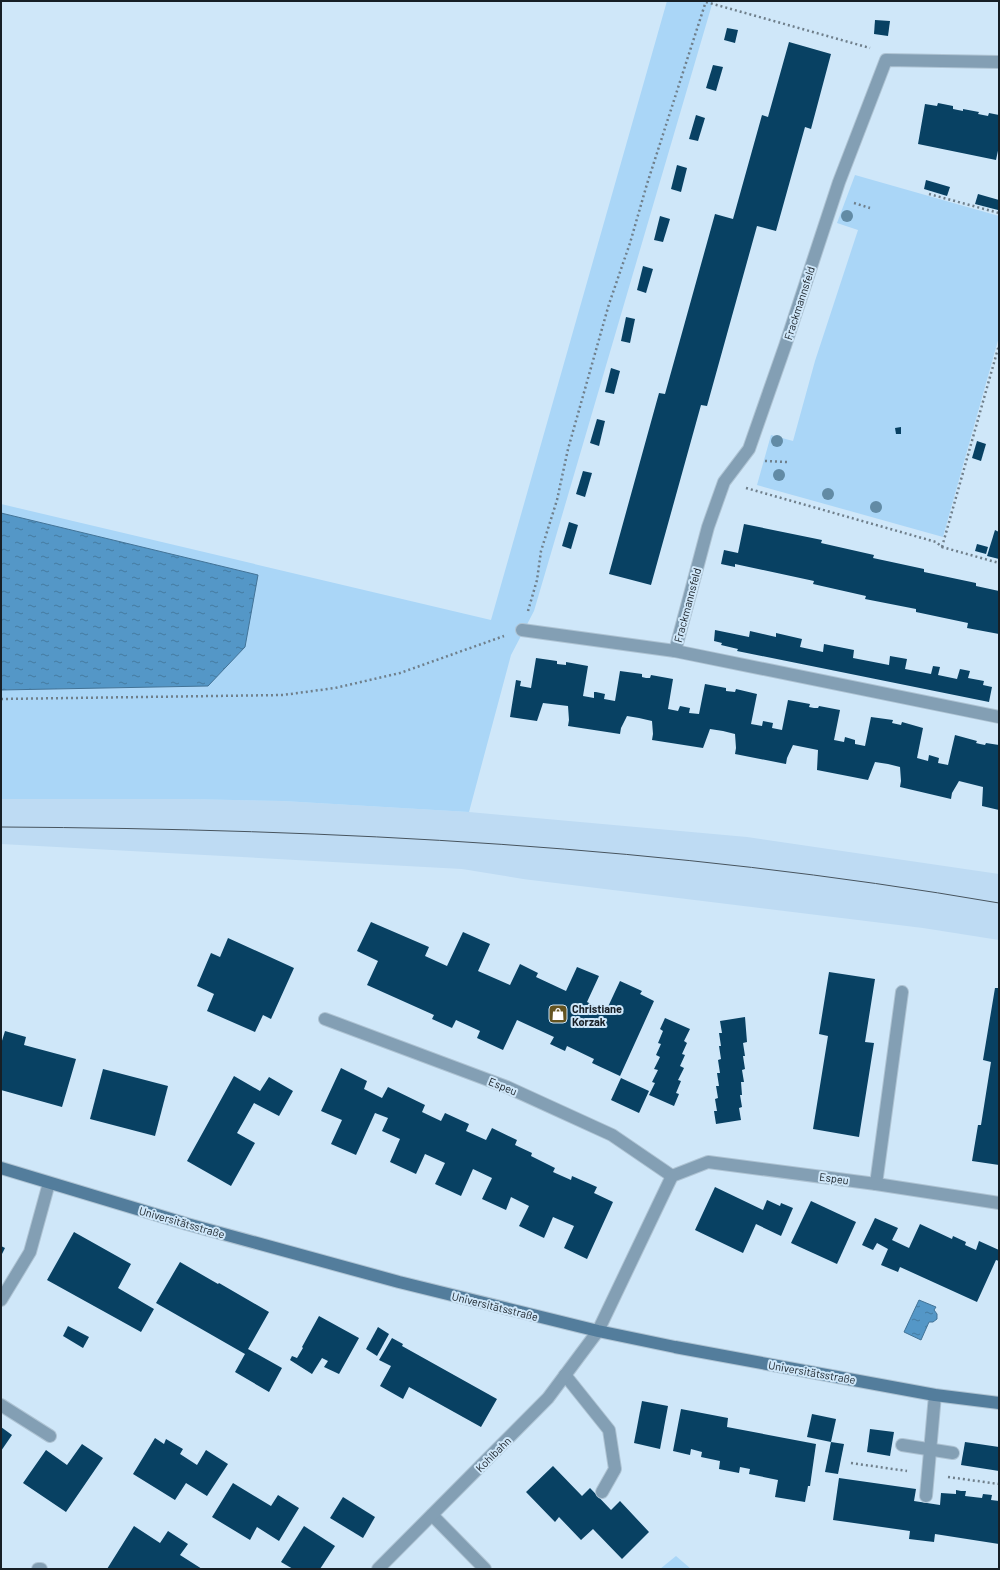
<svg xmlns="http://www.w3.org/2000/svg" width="1000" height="1570" viewBox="0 0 1000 1570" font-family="Barlow,sans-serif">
<defs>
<pattern id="water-ripples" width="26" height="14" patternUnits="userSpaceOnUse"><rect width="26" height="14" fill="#5497c7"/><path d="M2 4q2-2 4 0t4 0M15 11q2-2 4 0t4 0" fill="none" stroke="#457ba1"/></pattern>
</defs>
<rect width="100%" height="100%" fill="#cfe7f9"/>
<path fill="#bedbf3" d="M1 799H187L283 801 469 812 747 837 999 874V940L923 928 523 879 462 869 1 844Z"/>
<g fill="#aad6f7">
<path d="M667 1H713L534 611 511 655 469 812 283 801 187 799H1V690L208 686 258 575 1 513V504L491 620Z"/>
<path d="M855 175 999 216V337L943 537 757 485 771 435 793 441 815 361 858 230 837 223Z"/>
<path d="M676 1556 691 1569H660Z"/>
</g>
<g fill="url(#water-ripples)" stroke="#427397">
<path d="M1 513 258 575 245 647 208 686 1 690Z"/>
<path d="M919 1300 936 1307 934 1310 937 1314V1319L933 1322H929L921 1340 904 1332Z"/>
</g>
<g fill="#084163">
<path d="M875 20 890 21 888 36 874 34Z"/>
<path d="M727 28 738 30 735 43 724 40Z"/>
<path d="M789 42 831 54 811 129 805 127 776 231 757 226 707 406 701 405 651 585 609 574 659 393 665 394 715 214 733 219 762 115 768 117Z"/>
<path d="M713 65 723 67 716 91 706 88Z"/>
<path d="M938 103 953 106V109L963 111V109L979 112 978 114 988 116 989 113 999 115V146L996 160 918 144 925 104 937 106Z"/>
<path d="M696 115 705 118 698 141 689 139Z"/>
<path d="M677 165 687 168 681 192 671 189Z"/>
<path d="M926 180 950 187 947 196 924 189Z"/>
<path d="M978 194 999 200 998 210 975 204Z"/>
<path d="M660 216 670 219 663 242 654 240Z"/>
<path d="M643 266 653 269 646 293 637 290Z"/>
<path d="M626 317 635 319 630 343 621 341Z"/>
<path d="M611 368 620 371 614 394 605 392Z"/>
<path d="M597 419 605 421 599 446 590 443Z"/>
<path d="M901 427V434H896L895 428Z"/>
<path d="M977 441 986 444 981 461 972 458Z"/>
<path d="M583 471 592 473 585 497 576 494Z"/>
<path d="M569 522 578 525 571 549 562 546Z"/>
<path d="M744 524 822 540 821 543 874 555 873 558 924 569V572L976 583V586L999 591V634L967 628 968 623 916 612V609L865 599 866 596 813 584 814 581 735 564V567L721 564 724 550 738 553Z"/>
<path d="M995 530 999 532V559L987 556Z"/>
<path d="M977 544 988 547 986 554 975 551Z"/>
<path d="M715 630 749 637 750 631 776 637V633L802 639 800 647 823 652 824 644 854 650 853 658 889 665 890 656 907 659 905 669 931 674 933 666 940 667 938 675 957 679 960 669 970 671 968 678 984 681 983 685 992 687 989 702 737 651 738 649 721 645 722 643 714 641Z"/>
<path d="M536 658 557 661V664L566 665V662L588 666 583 696 594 698V692H596L605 694 604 699 615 701 620 671 642 674V677L646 678H650L651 675 673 679 668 709 678 711 680 706 690 708 689 713 699 714 705 684 726 688V691L735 692 736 689 757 694 751 724 762 726 763 721 773 723 772 728 782 730 788 700 810 704 809 707 814 708H818L819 706 840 710 834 740 844 742 845 737 855 740V744L865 746 871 717 893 720 892 723 901 725 902 722 923 728 917 758 928 761 929 755 939 758 938 763 948 765 955 735 977 741 976 743 980 744 985 745 986 743 999 745V810L982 806 983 787 959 781 952 793 951 799 900 787 901 781 900 767 888 764 875 762 868 780 817 770 818 750 793 745 787 758 786 764 735 754 736 748 735 734 723 731 710 729 703 748 652 740 653 734 652 721 639 718 627 716 621 728 620 734 568 726 569 720 568 706 543 703 537 721 510 717 516 680 521 681 520 686 531 688Z"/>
<path d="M371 922 429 947 425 956 447 966 463 932 490 944 478 971 510 985 520 964 538 973 536 977 566 991 577 967 599 976 587 1002 606 1011 620 981 642 991 640 994 654 1001 620 1076 592 1063 594 1059 567 1046 565 1051 550 1044 554 1037 517 1020 503 1050 477 1038 480 1031 456 1020 452 1028 432 1019 434 1015 367 985 378 961 357 951Z"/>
<path d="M228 938 294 968 271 1019 263 1015 255 1032 207 1011 214 994 197 986 211 953 220 957Z"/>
<path d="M829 972 875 979 865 1042 874 1043 859 1137 813 1129 828 1036 819 1034Z"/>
<path d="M995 988H999V1165L972 1161 978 1125H981L991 1062 983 1060Z"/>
<path d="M745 1017 747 1042 743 1043 745 1056H743L745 1069 742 1070 744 1082H741L742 1095H740L742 1107 739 1108 741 1120 716 1124 714 1111H717L715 1099 718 1098 716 1086H719L717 1073H720L718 1060 721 1059 719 1046H721L719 1033H722L720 1021Z"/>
<path d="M665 1018 690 1029 684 1041 687 1043 682 1054 685 1055 680 1066 684 1068 678 1080 681 1081 676 1093 679 1094 674 1106 649 1095 655 1083 652 1082 658 1070 654 1069 660 1057 656 1055 661 1044 658 1043 663 1031 660 1029Z"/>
<path d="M5 1031 26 1037 24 1045 76 1059 62 1107 1 1090V1044Z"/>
<path d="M341 1068 367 1081 364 1089 382 1098 388 1087 425 1105 422 1112 441 1121 445 1113 469 1124 466 1131 486 1140 492 1128 517 1140 515 1145 532 1153 531 1156 555 1168 553 1172 571 1180 572 1176 597 1187 594 1193 613 1202 587 1259 564 1248 574 1226 553 1217 544 1238 519 1226 529 1206 511 1197 506 1210 482 1199 492 1178 473 1169 461 1196 435 1184 445 1163 425 1154 416 1174 390 1162 400 1139 382 1131 388 1118 375 1113 356 1155 331 1144 342 1120 321 1111Z"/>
<path d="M103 1069 168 1086 155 1136 90 1119Z"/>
<path d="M234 1076 260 1091 269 1077 293 1091 279 1116 254 1103 237 1133 255 1143 231 1186 187 1161Z"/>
<path d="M621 1078 649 1091 639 1113 611 1100Z"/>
<path d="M715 1187 763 1210 767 1200 780 1206 781 1203 793 1208 781 1236 756 1224 743 1253 695 1230Z"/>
<path d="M811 1201 856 1222 837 1264 791 1243Z"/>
<path d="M875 1218 898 1228 892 1240 909 1248 920 1224 952 1239 953 1236 966 1242 965 1245 976 1250 979 1241 999 1250V1261L996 1260 977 1302 900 1267 898 1272 881 1265 888 1249 877 1243 873 1250 862 1245Z"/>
<path d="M74 1232 131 1264 118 1288 154 1309 141 1332 47 1280Z"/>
<path d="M1 1246 5 1248 1 1256Z"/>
<path d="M180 1262 218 1284 219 1283 269 1312 248 1349 282 1368 269 1392 235 1372 245 1354 156 1303Z"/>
<path d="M319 1316 359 1338 339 1374 324 1367 328 1361 322 1358 312 1374 290 1360 292 1356 297 1358 303 1348 302 1347Z"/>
<path d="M68 1326 89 1337 83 1348 63 1336Z"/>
<path d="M378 1327 389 1334 377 1356 366 1349Z"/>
<path d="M392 1338 403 1344 402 1346 497 1399 481 1427 409 1387 403 1399 380 1386 391 1366 379 1360Z"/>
<path d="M642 1401 668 1406 660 1449 634 1443Z"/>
<path d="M681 1409 728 1418 727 1427 816 1444 810 1486H808L805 1502 775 1497 778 1480 749 1474 750 1469 740 1467 739 1473 719 1469 720 1461 701 1457 702 1452 691 1449 690 1455 673 1451Z"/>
<path d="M812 1414 836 1419 831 1442 807 1437Z"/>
<path d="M1 1427 12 1435 1 1451Z"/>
<path d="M870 1429 894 1432 890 1456 867 1452Z"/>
<path d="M155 1438 164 1444 166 1439 183 1449 180 1454 197 1465 206 1450 228 1464 207 1496 186 1483 175 1500 133 1474Z"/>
<path d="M831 1442 844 1444 838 1474 825 1472Z"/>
<path d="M965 1442 999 1447V1471L961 1465Z"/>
<path d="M82 1444 103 1458 66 1512 23 1483 46 1450 67 1465Z"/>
<path d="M553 1466 582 1496 590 1488 611 1510 620 1501 649 1532 622 1559 593 1529 581 1540 559 1517 555 1522 526 1492Z"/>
<path d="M839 1478 916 1489 914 1501 940 1505 941 1493 956 1494V1490L961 1491H966L965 1496 982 1498 983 1494 992 1495 991 1500 999 1501V1544L935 1534 934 1542 909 1539 910 1531 833 1520Z"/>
<path d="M233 1483 271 1506 278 1495 299 1508 279 1541 257 1527 250 1540 212 1517Z"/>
<path d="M343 1497 375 1517 363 1538 330 1518Z"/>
<path d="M134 1526 160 1543 168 1531 188 1544 180 1555 202 1569H107Z"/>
<path d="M304 1526 335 1546 320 1569H293L281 1562Z"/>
</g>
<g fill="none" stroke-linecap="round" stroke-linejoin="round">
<defs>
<g id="lane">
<path d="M876 1184 902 992"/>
<path d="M565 1375 609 1430 615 1469 602 1492"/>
<path d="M1 1405 50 1436"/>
<path d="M902 1445 953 1453"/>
<path d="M926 1496 935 1395"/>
<path d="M432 1515 485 1569"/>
<path d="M38 1569H41"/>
</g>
<g id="street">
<path d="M522 630 675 651 999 717"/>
<path d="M675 651 708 527 724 482 749 449 785 346 839 182 886 60 999 62"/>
<path d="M325 1019 507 1087 612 1135 672 1176"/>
<path d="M1 1300 30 1252 49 1183"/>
<path d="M378 1569 548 1398 598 1331 672 1176 708 1162 876 1184 999 1203"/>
</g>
<path id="secondary" d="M1 1168 187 1224 399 1282 598 1331 675 1347 935 1395 999 1403"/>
</defs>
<use href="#lane" stroke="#aec3d3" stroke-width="14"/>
<use href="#street" stroke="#aec3d3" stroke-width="14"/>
<use href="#secondary" stroke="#aec3d3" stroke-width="14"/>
<g stroke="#6f7f8b" stroke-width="2.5" stroke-dasharray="2 3" stroke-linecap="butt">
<path d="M706 2 870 48"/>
<path d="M929 194 999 213"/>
<path d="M854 203 870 208"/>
<path d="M765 461 787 462"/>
<path d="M746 488 936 542 942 547 999 563"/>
<path d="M942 547 999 345"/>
<path d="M528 611 537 580 541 551 557 500 568 449 609 304 630 243 647 184 706 1"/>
<path d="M1 699 283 695 335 688 400 673 504 636"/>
<path d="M851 1463 907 1471"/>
<path d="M948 1477 999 1484"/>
</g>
<use href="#lane" stroke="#839fb4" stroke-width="12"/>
<use href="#street" stroke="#839fb4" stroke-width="12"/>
<use href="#secondary" stroke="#537d9c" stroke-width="12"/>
<path stroke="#48555f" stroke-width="1" d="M1 827C335 829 670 846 999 903"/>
</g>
<g fill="#628ba5">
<circle cx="847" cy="216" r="6"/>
<circle cx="777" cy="441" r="6"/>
<circle cx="779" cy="475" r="6"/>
<circle cx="828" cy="494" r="6"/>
<circle cx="876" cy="507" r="6"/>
</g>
<defs>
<symbol id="shop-square" viewBox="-11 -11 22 22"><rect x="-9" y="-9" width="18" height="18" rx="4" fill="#645421" stroke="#cfe7f9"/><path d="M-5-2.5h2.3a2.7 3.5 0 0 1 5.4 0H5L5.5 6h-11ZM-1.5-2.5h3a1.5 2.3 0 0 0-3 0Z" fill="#fff"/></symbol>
</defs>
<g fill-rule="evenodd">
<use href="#shop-square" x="547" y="1003" width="22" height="22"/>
</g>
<g text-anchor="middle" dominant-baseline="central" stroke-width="4" stroke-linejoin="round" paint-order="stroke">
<g font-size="11" fill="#171f26" stroke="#cfe7f9">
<text transform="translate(799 303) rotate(-72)">Frackmannsfeld</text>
<text transform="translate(687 605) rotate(-75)">Frackmannsfeld</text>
<text transform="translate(503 1086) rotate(22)">Espeu</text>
<text transform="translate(834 1178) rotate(8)">Espeu</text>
<text transform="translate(182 1222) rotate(16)">Universitätsstraße</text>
<text transform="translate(495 1306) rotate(14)">Universitätsstraße</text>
<text transform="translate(812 1372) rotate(10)">Universitätsstraße</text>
<text transform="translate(493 1454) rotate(-45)">Kohlbahn</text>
</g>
<g font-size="11" font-weight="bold" fill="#171f26" stroke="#cfe7f9" text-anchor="start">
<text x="572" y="1008">Christiane<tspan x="572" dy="13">Korzak</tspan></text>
</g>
</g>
<rect width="1000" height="1570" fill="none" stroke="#171f26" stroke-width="4"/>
</svg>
